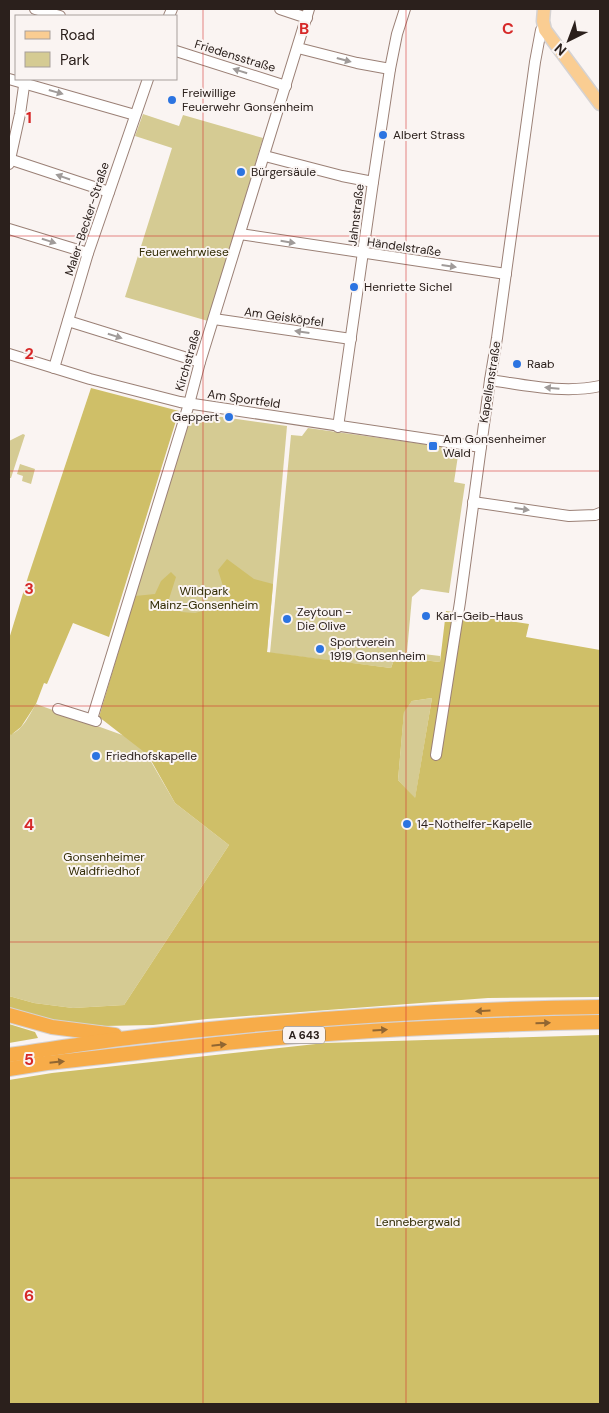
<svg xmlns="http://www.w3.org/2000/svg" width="609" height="1413" viewBox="0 0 609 1413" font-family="'DM Sans',sans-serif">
<rect width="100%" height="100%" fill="#faf4f2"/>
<g fill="#d5cb93">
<path d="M143 114 179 126 183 115 263 138 208 321 125 297 172 148 135 136Z"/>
<path d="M194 413 287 426 267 652 133 603 190 415Z"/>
<path d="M308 428 459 449 454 482 465 484 449 593 421 589 412 597 407 652 440 656V662L395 657 391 668 270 653 291 435 302 436Z"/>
<path d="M23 434 25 435 11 478H9V441Z"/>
<path d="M20 464 35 469 31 484 22 481 23 476 17 474Z"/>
<path d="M432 698 415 799 398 780 404 711 412 701Z"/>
<path d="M36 704 139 741 175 803 229 845 124 1005 73 1008 34 1003 9 996V735C23 731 29 715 36 704Z"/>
</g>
<g fill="#cfbf68" fill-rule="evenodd">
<path d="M91 388 179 411 109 637 73 623 47 684 44 683 36 704 21 727 11 735 9 734V639L28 577Z"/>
<path d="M227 559 254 579 273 584 267 652 391 668 395 657 440 662 446 611 529 624 526 637 600 650V997L488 998 207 1019 153 1025 104 1026 55 1021 9 1009V996L34 1003 73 1008 124 1005 229 845 175 803 148 755 99 717 135 596 155 594 161 581 171 572 176 577 169 599 181 612 195 613 218 607 223 586 218 570ZM432 698 415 798 398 780 404 712 412 701Z"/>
<path d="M9 1024 35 1032 38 1038 9 1043Z"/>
<path d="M600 1035V1404H9V1080L52 1073 325 1043Z"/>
</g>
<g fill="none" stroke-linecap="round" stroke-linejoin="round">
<defs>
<g id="minor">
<path d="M35 9 60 16"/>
<path d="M280 9 307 18"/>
<path d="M169 16 172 9"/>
<path d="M298 48 357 63 390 69"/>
<path d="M176 51 286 86"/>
<path d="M9 79 135 115"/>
<path d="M265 156 342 176 373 182"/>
<path d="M9 159 109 192"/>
<path d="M9 164 20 114 25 79"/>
<path d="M9 229 88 253"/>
<path d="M240 234 506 274"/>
<path d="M214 319 351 339"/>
<path d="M68 321 200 362"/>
<path d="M9 354 90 379 180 402 481 447"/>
<path d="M54 368 88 253 148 79"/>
<path d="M490 380C526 385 564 394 600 386"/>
<path d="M338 427 373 182 390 69 397 34 405 9"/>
<path d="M473 502 569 516 595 515 600 513"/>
<path d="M58 709 96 721"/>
<path d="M92 719 189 404 200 362 309 9"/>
<path d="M436 755 460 602 490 380 497 338 535 62 541 30 544 27"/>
</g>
<path id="major" d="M544 9 543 21 545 30 600 104"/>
<g id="highway">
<path d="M9 1015 52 1027 115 1035"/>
<path d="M9 1055C51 1049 94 1042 136 1037 290 1019 445 1009 600 1007"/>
<path d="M9 1069 47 1063C132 1054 216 1043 300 1036 400 1028 500 1024 600 1022"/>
</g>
</defs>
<use href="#minor" stroke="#9b8076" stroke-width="12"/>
<use href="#major" stroke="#d5d2d2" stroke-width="15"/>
<use href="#highway" stroke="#d5d2d2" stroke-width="16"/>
<use href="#minor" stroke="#fff" stroke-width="10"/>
<use href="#major" stroke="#facd92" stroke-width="12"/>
<use href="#highway" stroke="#f7ac49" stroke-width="14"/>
</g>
<defs><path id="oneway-solid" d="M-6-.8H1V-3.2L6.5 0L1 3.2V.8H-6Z" transform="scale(1.25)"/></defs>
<g fill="#a09b99">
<use href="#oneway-solid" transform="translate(344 60) rotate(15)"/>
<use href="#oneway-solid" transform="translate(240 71) rotate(-163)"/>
<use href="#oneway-solid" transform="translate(56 92) rotate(16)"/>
<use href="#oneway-solid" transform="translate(63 177) rotate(-161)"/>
<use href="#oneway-solid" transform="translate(49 241) rotate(17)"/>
<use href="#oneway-solid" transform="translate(288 242) rotate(9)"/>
<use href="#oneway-solid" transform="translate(449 266) rotate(8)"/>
<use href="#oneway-solid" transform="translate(302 332) rotate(-172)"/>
<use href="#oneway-solid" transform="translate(115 336) rotate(17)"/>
<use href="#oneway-solid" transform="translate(552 388) rotate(-175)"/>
<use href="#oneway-solid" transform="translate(522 509) rotate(8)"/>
</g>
<g fill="#916632">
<use href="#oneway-solid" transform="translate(483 1011) rotate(177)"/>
<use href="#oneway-solid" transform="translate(543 1023) rotate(-1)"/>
<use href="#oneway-solid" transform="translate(380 1030) rotate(-4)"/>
<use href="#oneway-solid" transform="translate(219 1045) rotate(-6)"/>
<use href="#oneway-solid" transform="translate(57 1062) rotate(-6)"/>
</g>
<path fill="none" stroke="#d62828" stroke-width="1" stroke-opacity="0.55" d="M203 9V1404M406 9V1404M9 236H600M9 471H600M9 706H600M9 942H600M9 1178H600"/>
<g fill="#2c74e1" stroke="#faf4f2" stroke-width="2">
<circle cx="172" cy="100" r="5"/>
<circle cx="383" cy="135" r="5"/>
<circle cx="241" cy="172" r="5"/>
<circle cx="354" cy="287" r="5"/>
<circle cx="517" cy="364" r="5"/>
<circle cx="229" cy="417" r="5"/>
<rect x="428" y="441" width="10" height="10" rx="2.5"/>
<circle cx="426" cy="616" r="5"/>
<circle cx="287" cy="619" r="5"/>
<circle cx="320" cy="649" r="5"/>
<circle cx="96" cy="756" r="5"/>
<circle cx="407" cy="824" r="5"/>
</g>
<g text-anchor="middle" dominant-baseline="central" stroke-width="4" stroke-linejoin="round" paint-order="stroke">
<rect fill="#faf4f2" stroke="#69605c" stroke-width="1" x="283" y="1026.5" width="42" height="17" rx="4"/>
<g font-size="11" font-weight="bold" fill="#2b201c">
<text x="304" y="1035">A 643</text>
</g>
<g font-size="12" fill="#2b201c" stroke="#faf4f2">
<text transform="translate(235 56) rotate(17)">Friedensstraße</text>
<text transform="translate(356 215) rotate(-83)">Jahnstraße</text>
<text transform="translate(87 219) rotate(-72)">Maler-Becker-Straße</text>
<text transform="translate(404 247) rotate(8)">Händelstraße</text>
<text transform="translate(284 317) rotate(8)">Am Geisköpfel</text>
<text transform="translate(188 360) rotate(-74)">Kirchstraße</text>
<text transform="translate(490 382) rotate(-81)">Kapellenstraße</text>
<text transform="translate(244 399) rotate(8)">Am Sportfeld</text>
</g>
<g font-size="12" fill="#2b201c" stroke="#faf4f2" text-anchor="start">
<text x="182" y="93">Freiwillige<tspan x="182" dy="14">Feuerwehr Gonsenheim</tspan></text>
<text x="393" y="135">Albert Strass</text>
<text x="251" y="172">Bürgersäule</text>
<text x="364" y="287">Henriette Sichel</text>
<text x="527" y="364">Raab</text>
<text x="219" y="417" text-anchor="end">Geppert</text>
<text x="443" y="439">Am Gonsenheimer<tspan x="443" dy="14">Wald</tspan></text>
<text x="297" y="612">Zeytoun -<tspan x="297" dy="14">Die Olive</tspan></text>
<text x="436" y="616">Karl-Geib-Haus</text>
<text x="330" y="642">Sportverein<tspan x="330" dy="14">1919 Gonsenheim</tspan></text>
<text x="106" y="756">Friedhofskapelle</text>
<text x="417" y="824">14-Nothelfer-Kapelle</text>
</g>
<g font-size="12" fill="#322c05" stroke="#faf4f2">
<text x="184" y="252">Feuerwehrwiese</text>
<text x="204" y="591">Wildpark<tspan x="204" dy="14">Mainz-Gonsenheim</tspan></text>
<text x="104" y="857">Gonsenheimer<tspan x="104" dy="14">Waldfriedhof</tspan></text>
<text x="418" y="1222">Lennebergwald</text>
</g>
</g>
<g font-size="16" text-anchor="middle" font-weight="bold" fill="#d62828" stroke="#faf4f2" stroke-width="4" stroke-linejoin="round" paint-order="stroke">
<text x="304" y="34">B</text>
<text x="508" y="34">C</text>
<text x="29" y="123">1</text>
<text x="29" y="359">2</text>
<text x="29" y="594">3</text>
<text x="29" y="830">4</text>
<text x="29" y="1065">5</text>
<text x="29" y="1301">6</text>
</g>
<rect width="609" height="1413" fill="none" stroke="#2b201c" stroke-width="20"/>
<rect x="15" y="15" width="162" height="65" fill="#faf4f2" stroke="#a79f9c"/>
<rect x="25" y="31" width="25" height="8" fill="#facd92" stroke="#a79f9c"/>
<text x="60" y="40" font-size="15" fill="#2b201c">Road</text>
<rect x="25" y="52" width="25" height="15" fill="#d5cb93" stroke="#a79f9c"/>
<text x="60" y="65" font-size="15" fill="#2b201c">Park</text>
<g transform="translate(569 40) rotate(222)" stroke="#faf4f2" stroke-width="4" paint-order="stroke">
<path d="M0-4L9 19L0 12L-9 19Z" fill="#2b201c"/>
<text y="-8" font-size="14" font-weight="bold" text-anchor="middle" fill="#2b201c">N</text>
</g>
</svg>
